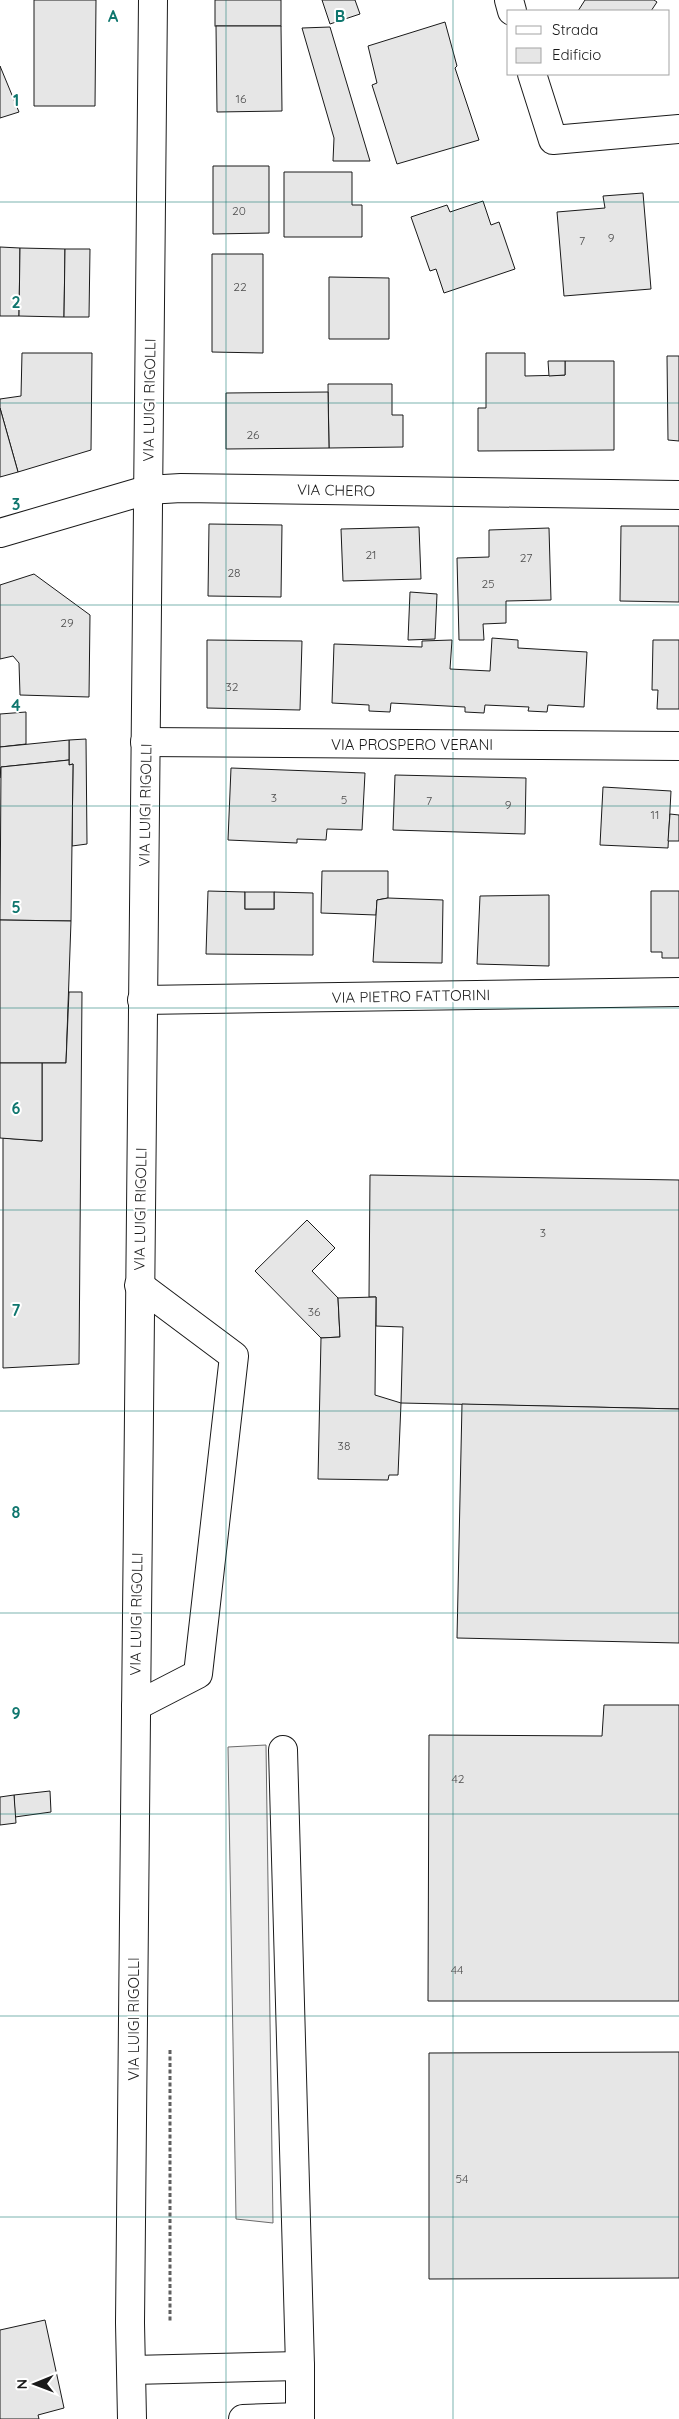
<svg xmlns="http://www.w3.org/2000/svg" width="679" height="2419" viewBox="0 0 679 2419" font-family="Quicksand,sans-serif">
<rect width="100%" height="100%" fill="#fff"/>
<path fill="#ededed" stroke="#6a6a6a" d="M266 1745 273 2223 236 2219 228 1747Z"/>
<g fill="#e6e6e6" stroke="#1a1a1a">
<path d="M34 0H96L95 106H34Z"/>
<rect x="215" y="0" width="66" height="26"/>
<path d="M322 0H355L360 14 330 24Z"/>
<path d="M585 0H654L657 2 651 11H578Z"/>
<path d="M445 22 457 66 455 68 479 140 397 164 372 85 377 83 368 46Z"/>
<path d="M216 26H281L282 111 217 112Z"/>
<path d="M330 27 370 161H333L334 138 302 28Z"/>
<path d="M0 66 19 112 0 118Z"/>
<path d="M213 166H269V233L213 234Z"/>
<path d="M284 172H352V205H362V237H284Z"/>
<path d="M643 193 651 289 564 296 557 212 605 208 603 196Z"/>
<path d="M483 201 491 225 499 222 515 269 444 293 436 269 430 271 411 217 447 205 450 212Z"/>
<path d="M0 247 20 248 19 316H0Z"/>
<path d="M20 248 65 249 64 317 19 316Z"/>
<path d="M65 249H90L89 317H64Z"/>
<path d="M212 254H263V353L212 352Z"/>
<path d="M329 277 389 278V339H329Z"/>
<path d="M22 353H92L91 450 18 472 0 408V399L21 396Z"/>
<path d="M486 353H525V376L565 375V361H614V450L478 451V408H486Z"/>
<path d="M667 356H679V441L668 440Z"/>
<path d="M548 361H565V375L549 376Z"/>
<path d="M328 384H392V415H403V447L329 448Z"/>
<path d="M328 392 329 448 226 449V393Z"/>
<path d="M0 408 18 472 0 477Z"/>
<path d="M209 524 282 525 281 597 208 596Z"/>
<path d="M621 526H679V602L620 601Z"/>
<path d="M419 527 421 579 343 581 341 529Z"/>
<path d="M549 528 551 600 506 601V623L483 624 484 640H459L457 558 489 557V530Z"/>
<path d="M34 574 90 615 89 697 20 695 19 663 13 656 0 659V585Z"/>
<path d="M410 592 437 594 435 639 408 640Z"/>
<path d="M492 638 518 640V648L587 652 584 707 548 705 547 712 528 711 529 707 485 705 484 713 465 712V707L391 703 390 712 369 711V705L332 703 334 644 422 647V641L452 640 450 669 490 671Z"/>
<path d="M207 640 302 641 300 710 207 708Z"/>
<path d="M653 640H679V709H657L658 690H652Z"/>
<path d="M26 712V744L0 747V714Z"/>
<path d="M86 739 87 844 72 846 73 764 69 765V740Z"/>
<path d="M69 740V760L1 767 0 778V747Z"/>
<path d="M69 760V765L73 764 71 921 0 920 1 767Z"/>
<path d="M231 768 365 773 362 830 327 829 326 840 297 839V843L228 840Z"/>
<path d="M395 775 526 778 525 834 393 830Z"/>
<path d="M603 787 671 791 668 848 600 845Z"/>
<path d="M670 814 679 815V841H668Z"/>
<path d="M322 871H388V898L377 900 376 915 321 913Z"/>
<path d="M208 891 245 892V909H274V892L313 893V955L206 954Z"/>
<path d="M651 891H679V958H662V952H651Z"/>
<rect x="245" y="892" width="29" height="17"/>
<path d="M549 895V966L477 964 480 896Z"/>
<path d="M388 898 443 900 442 963 373 962 377 900Z"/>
<path d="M0 920 71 921 66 1063H0Z"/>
<path d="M69 992H82L79 1364 3 1368V1138L42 1141V1063H66Z"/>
<path d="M0 1063H42V1141L0 1138Z"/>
<path d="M370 1175 679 1180V1409L401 1403 403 1327 376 1326V1297H369Z"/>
<path d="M307 1220 335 1248 312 1271 338 1298 340 1337 321 1338 255 1271Z"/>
<path d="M376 1297 375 1395 401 1403 398 1475H389L388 1480 318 1479 321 1338 340 1337 338 1298Z"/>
<path d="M462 1404 679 1409V1643L457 1638Z"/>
<path d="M604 1705H679V2001H428L429 1735 602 1736Z"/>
<path d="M50 1791 51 1812 15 1817 14 1795Z"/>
<path d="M14 1795 16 1823 0 1825V1797Z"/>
<path d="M679 2052V2278L429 2279V2053Z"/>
<path d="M45 2320 64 2408 38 2415 39 2419H0V2330Z"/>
</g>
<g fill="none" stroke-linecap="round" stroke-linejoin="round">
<defs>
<g id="minor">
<path d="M509 0 512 11"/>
<path d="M532 74 553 140 679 129"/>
<path d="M0 533 147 490 181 488 679 495"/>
<path d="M145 742 679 746"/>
<path d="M142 1000 679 992"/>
<path d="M136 1706 198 1674 234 1356 139 1285"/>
<path d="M283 1750 300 2366V2419"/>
<path d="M132 2370 300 2366"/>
<path d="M243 2419 300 2417"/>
</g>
<path id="major" d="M132 2419 130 2323 153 0"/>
</defs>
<use href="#minor" stroke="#1a1a1a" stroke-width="30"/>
<use href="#major" stroke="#1a1a1a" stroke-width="30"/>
<path stroke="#5f5f5f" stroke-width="3" stroke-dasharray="4 2.5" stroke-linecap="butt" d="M170 2050V2322"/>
<use href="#minor" stroke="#fff" stroke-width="28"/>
<use href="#major" stroke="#fff" stroke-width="28"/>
</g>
<path fill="none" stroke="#0f766e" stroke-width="1" stroke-opacity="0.55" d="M226 0V2419M453 0V2419M0 202H679M0 403H679M0 605H679M0 806H679M0 1008H679M0 1210H679M0 1411H679M0 1613H679M0 1814H679M0 2016H679M0 2217H679"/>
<g text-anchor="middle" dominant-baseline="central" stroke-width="4" stroke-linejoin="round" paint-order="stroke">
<g font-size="12" fill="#4d4d4d">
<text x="241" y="98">16</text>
<text x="239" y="210">20</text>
<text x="611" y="237">9</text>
<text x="582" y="240">7</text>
<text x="240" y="286">22</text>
<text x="253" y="434">26</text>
<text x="371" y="554">21</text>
<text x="526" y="557">27</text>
<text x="234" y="572">28</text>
<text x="488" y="583">25</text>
<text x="67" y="622">29</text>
<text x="232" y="686">32</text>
<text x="274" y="797">3</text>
<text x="344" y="799">5</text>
<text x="429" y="800">7</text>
<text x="508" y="804">9</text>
<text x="655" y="814">11</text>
<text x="543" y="1232">3</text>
<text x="314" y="1311">36</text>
<text x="344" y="1445">38</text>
<text x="458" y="1778">42</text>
<text x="457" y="1969">44</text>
<text x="462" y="2178">54</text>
</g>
<g font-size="15" fill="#1a1a1a" stroke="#fff">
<text transform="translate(149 400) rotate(-89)">VIA LUIGI RIGOLLI</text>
<text transform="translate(336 490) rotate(1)">VIA CHERO</text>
<text x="412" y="744">VIA PROSPERO VERANI</text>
<text transform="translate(145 805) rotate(-89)">VIA LUIGI RIGOLLI</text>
<text transform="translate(411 996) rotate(-1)">VIA PIETRO FATTORINI</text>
<text transform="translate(140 1209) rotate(-89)">VIA LUIGI RIGOLLI</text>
<text transform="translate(136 1614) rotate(-89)">VIA LUIGI RIGOLLI</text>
<text transform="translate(133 2019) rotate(-90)">VIA LUIGI RIGOLLI</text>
</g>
</g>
<g font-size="16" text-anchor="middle" font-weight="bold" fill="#0f766e" stroke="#fff" stroke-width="4" stroke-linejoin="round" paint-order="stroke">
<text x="113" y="22">A</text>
<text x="340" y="22">B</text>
<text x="16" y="106">1</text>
<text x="16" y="308">2</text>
<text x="16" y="510">3</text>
<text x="16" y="711">4</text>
<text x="16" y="913">5</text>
<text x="16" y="1114">6</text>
<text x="16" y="1316">7</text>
<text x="16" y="1518">8</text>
<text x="16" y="1719">9</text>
</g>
<rect x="507" y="10" width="162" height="65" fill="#ffffff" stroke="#a3a3a3"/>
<rect x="516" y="26" width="25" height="8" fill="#ffffff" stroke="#a3a3a3"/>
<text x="552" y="35" font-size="15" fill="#1a1a1a">Strada</text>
<rect x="516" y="48" width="25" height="15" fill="#e6e6e6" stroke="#a3a3a3"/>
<text x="552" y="60" font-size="15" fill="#1a1a1a">Edificio</text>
<g transform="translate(35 2384) rotate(269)" stroke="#ffffff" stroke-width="4" paint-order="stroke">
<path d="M0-4L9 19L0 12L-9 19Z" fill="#1a1a1a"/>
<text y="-8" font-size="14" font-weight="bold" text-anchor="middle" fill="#1a1a1a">N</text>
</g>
</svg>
